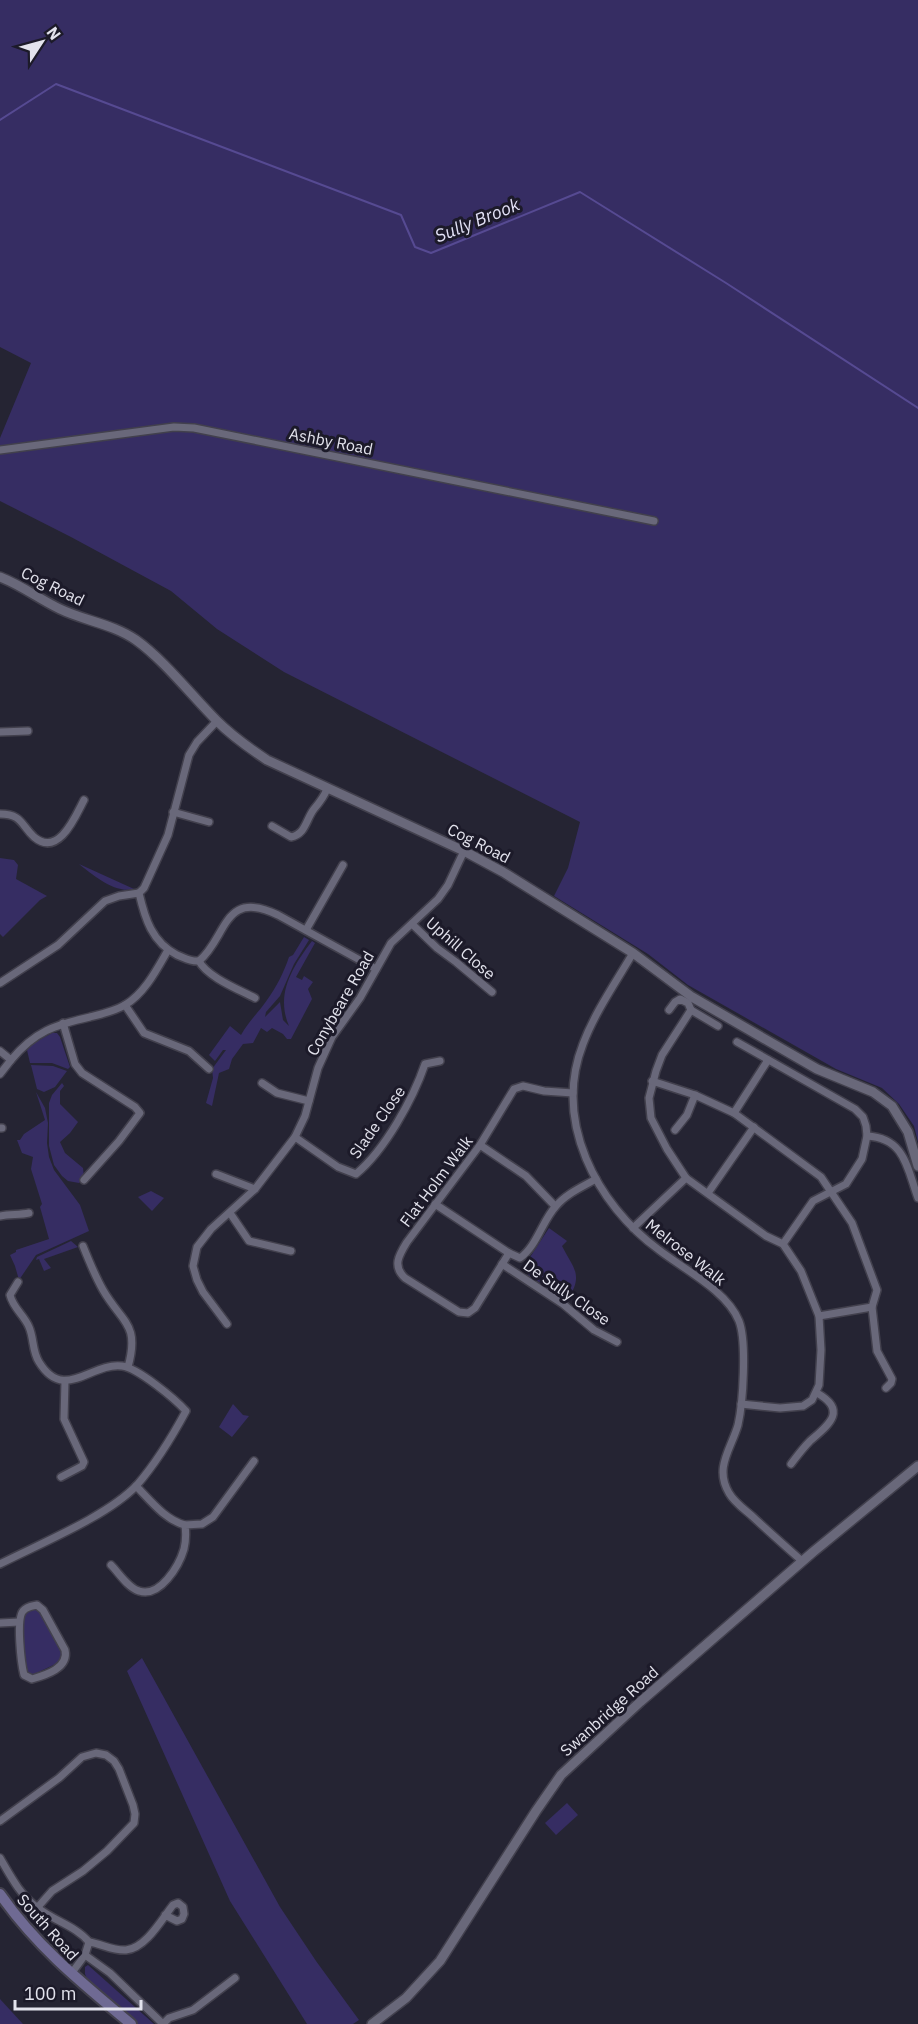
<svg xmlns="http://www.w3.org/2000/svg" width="918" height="2024" viewBox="0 0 918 2024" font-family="'IBM Plex Sans',sans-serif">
<rect width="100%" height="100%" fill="#252433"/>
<g fill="#362d63">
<path d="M0 0H918V1142L914 1126 899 1104 882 1088 836 1069 688 985 648 954 554 896 568 868 580 822 284 672 217 629 171 591 71 537 0 501V438L31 363 0 347Z"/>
<path d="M0 858 14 860 18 865 16 879 47 896 40 900 3 937 0 934Z"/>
<path d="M79 864 134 889C115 894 93 875 79 864Z"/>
<path d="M304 937 309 940 294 964 280 996 266 1012 265 1017 280 1002 283 1020 289 1026C275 994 293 966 312 941L315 943 296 977 302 980 304 976 313 982 308 989 312 999 291 1039H287L283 1034 272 1028 267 1032 261 1028 253 1043 243 1044 232 1059 229 1069 219 1073 212 1106 206 1103 213 1078 212 1069 226 1050H223L215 1061 209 1055 230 1026 241 1035C248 1022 259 1012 267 1000 276 988 284 972 289 957L293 955Z"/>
<path d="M52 1033H57L60 1037 70 1067 68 1069 52 1063H30L27 1050 34 1043Z"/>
<path d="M31 1065 53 1066 67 1071 55 1087 44 1092 37 1089Z"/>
<path d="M62 1083 64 1086 60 1091V1104L78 1122 70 1133 60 1142 65 1153 83 1168 84 1178 79 1183 68 1181 62 1176 54 1165 49 1146V1103L52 1095Z"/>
<path d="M36 1092 45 1108 48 1123 47 1143 49 1157 54 1170 80 1205 89 1231 36 1255 19 1280 15 1266 10 1255 16 1252V1250L49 1239 40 1207 42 1204 31 1169 33 1157 22 1153 17 1140H20L24 1134 45 1120Z"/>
<path d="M151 1191 164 1198 152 1211 138 1197Z"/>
<path d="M549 1228 567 1241 562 1246C573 1268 584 1274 568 1299H565L527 1274 528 1271 523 1268Z"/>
<path d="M71 1241 78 1247 44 1259 51 1268 44 1271 39 1259 36 1260 37 1257Z"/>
<path d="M233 1404 243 1415 249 1416 232 1437 219 1427Z"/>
<path d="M35 1609 41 1613 63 1656 60 1662 32 1675 27 1673 24 1665V1616L28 1610Z"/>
<path d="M142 1658 280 1907 316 1961 359 2020 353 2024H307L230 1901 127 1671Z"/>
<path d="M567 1803 578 1815 556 1835 545 1823Z"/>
<path d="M88 1965 154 2024H138L88 1981 85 1974V1967Z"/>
<path d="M0 1999 23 2024H0Z"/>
</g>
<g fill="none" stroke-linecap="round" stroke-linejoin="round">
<path stroke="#564a92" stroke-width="2" d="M0 120 56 84 401 215 415 247 431 253 580 192 726 283 918 408"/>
<defs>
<g id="minor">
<path d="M0 450 174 427 194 428 654 521"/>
<path d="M217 721 197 742 189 755 168 835 144 888 139 893C145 919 152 942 177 955 185 958 190 962 199 961 207 977 240 990 255 998"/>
<path d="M0 732 28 731"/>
<path d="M173 812 209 822"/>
<path d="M0 814C22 814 21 825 34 837 59 858 76 815 84 800"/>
<path d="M272 826 291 837C306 834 306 819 314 809 320 802 324 797 327 789"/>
<path d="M412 924 437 948 456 962 492 992"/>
<path d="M306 930 343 865"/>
<path d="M633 953C616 982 595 1012 583 1044 553 1121 596 1204 659 1250 685 1270 727 1291 739 1321 747 1342 743 1403 738 1425 731 1449 714 1468 729 1493 734 1502 744 1509 752 1516 768 1531 785 1546 802 1561"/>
<path d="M199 961C227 938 223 888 278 915L376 969"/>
<path d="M0 983 58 945 105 901 119 896 139 893"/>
<path d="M125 1005 144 1033 189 1051 209 1069"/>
<path d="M669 1010 675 1002 680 999 688 1003 691 1010 662 1055 656 1071 649 1098 651 1118 667 1149 686 1178 766 1236 783 1244 801 1271 819 1316 821 1350 819 1385 812 1400 803 1406 780 1408 741 1404"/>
<path d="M691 1010 718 1026"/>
<path d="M63 1023 75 1064 82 1073 135 1107 140 1113 119 1141 84 1180"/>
<path d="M737 1042 855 1109 863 1117 866 1126 867 1136 862 1159 846 1184 813 1201 783 1244"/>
<path d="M0 1051 11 1060 0 1074"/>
<path d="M11 1060C35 1031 55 1025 90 1017 102 1014 115 1011 125 1005 145 993 157 969 168 950"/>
<path d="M652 1081 695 1095 734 1113 821 1177 852 1223 877 1290 872 1307 819 1316"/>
<path d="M262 1083 277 1093 309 1101"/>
<path d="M734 1113 768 1060"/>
<path d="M0 1128H2"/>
<path d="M675 1130 687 1115 695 1095"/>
<path d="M867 1136C905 1138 907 1168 918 1198"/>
<path d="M295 1137 338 1167 356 1174C385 1150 413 1099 425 1064L440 1061"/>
<path d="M480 1145 526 1176 555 1206"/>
<path d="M216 1174 255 1189"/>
<path d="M708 1193 754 1127"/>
<path d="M435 1204 509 1253 520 1258C537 1246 542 1221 556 1206 566 1194 582 1187 596 1179"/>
<path d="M230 1213 249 1241 291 1251"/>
<path d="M0 1216C10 1214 20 1215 29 1213"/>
<path d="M633 1228 686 1178"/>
<path d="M83 1246C89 1261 95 1276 103 1290 122 1323 140 1323 128 1367"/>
<path d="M509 1253 475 1308 468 1313 459 1312 405 1278C392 1266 399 1255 407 1242L480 1145 514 1089 523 1086 544 1091 573 1093"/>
<path d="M502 1264 563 1304 594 1330 617 1342"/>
<path d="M872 1307 877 1351 892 1379 891 1383 886 1388"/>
<path d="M227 1324 203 1292 197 1280 193 1266 197 1247 211 1229 255 1189 295 1137 305 1116 318 1068 332 1037 360 998 391 943 438 899 448 885 464 851"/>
<path d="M791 1464C797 1456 803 1448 810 1441 827 1426 849 1411 817 1393"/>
<path d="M61 1477 82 1466 84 1462 64 1419 65 1381"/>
<path d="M136 1486C150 1500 165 1520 185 1525"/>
<path d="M0 1564C39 1544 108 1516 137 1485 156 1463 172 1437 186 1411 175 1399 138 1368 122 1366 91 1362 64 1403 39 1362 32 1351 34 1338 29 1327 24 1315 13 1308 10 1295L18 1282"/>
<path d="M111 1565C119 1573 128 1588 139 1591 160 1598 179 1566 184 1549 186 1541 186 1533 185 1525L202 1524 213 1517 254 1461"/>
<path d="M37 1605 43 1610 65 1650C69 1668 46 1675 32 1679L24 1675C21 1663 16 1619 23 1611 27 1606 32 1606 37 1605Z"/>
<path d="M0 1623 19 1622"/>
<path d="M0 1821 59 1778 82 1757 96 1753 106 1755 114 1761 119 1769 133 1805 135 1814 134 1823 107 1851 83 1871 52 1891 37 1908"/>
<path d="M0 1858C11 1877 20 1895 38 1908 54 1921 76 1926 89 1942L85 1955 71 1974"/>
<path d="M89 1942C102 1944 113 1951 126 1950 146 1948 162 1919 173 1905L178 1903 183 1907 184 1914 182 1919 177 1921 165 1915"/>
<path d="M85 1955 110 1973 162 2023"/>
<path d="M163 2024 169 2018 193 2010 235 1978"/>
</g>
<g id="tertiary">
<path d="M0 577C23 586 39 599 60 609 85 621 113 624 136 640 164 660 192 696 217 721 232 736 249 748 267 760L464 851 503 872 633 953 692 997 817 1069 873 1092 892 1106 908 1132 918 1166"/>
<path d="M372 2024 406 1998 440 1961 536 1811 561 1775 640 1702 813 1552 918 1466"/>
</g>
<path id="secondary" d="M0 1894C37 1947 82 1983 131 2024"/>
</defs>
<use href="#minor" stroke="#42404d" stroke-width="10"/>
<use href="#tertiary" stroke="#42404d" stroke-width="12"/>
<use href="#secondary" stroke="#42404d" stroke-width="14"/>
<use href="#minor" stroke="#69687a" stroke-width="7"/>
<use href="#tertiary" stroke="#69687a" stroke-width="9"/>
<use href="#secondary" stroke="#6f6a93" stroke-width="10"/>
</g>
<g text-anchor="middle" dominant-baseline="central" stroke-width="6" stroke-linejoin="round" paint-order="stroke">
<g font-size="16" fill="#e3e3ed" stroke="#1c1a29">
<text transform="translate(331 441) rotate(11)">Ashby Road</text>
<text transform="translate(53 586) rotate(26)">Cog Road</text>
<text transform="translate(479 843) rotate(27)">Cog Road</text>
<text transform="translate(461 948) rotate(41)">Uphill Close</text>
<text transform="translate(340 1003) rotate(-60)">Conybeare Road</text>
<text transform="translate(377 1122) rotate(-55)">Slade Close</text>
<text transform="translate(436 1181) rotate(-53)">Flat Holm Walk</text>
<text transform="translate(686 1252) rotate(38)">Melrose Walk</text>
<text transform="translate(567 1292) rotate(35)">De Sully Close</text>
<text transform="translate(609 1711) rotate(-42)">Swanbridge Road</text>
<text transform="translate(48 1927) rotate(48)">South Road</text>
</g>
<g font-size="18" font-style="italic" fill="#e2e1f6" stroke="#1c1a29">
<text transform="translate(477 220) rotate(-22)">Sully Brook</text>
</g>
</g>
<g transform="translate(42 42) rotate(54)" stroke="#1c1a29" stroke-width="4.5" paint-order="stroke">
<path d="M0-4.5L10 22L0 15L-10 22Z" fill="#e3e3ed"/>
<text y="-9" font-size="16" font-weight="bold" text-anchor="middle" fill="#e3e3ed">N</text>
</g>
<path d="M15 2000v9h126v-9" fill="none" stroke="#e3e3ed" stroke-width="3"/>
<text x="24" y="2000" font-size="18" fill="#e3e3ed" stroke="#1c1a29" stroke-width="4.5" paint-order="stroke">100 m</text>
</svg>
